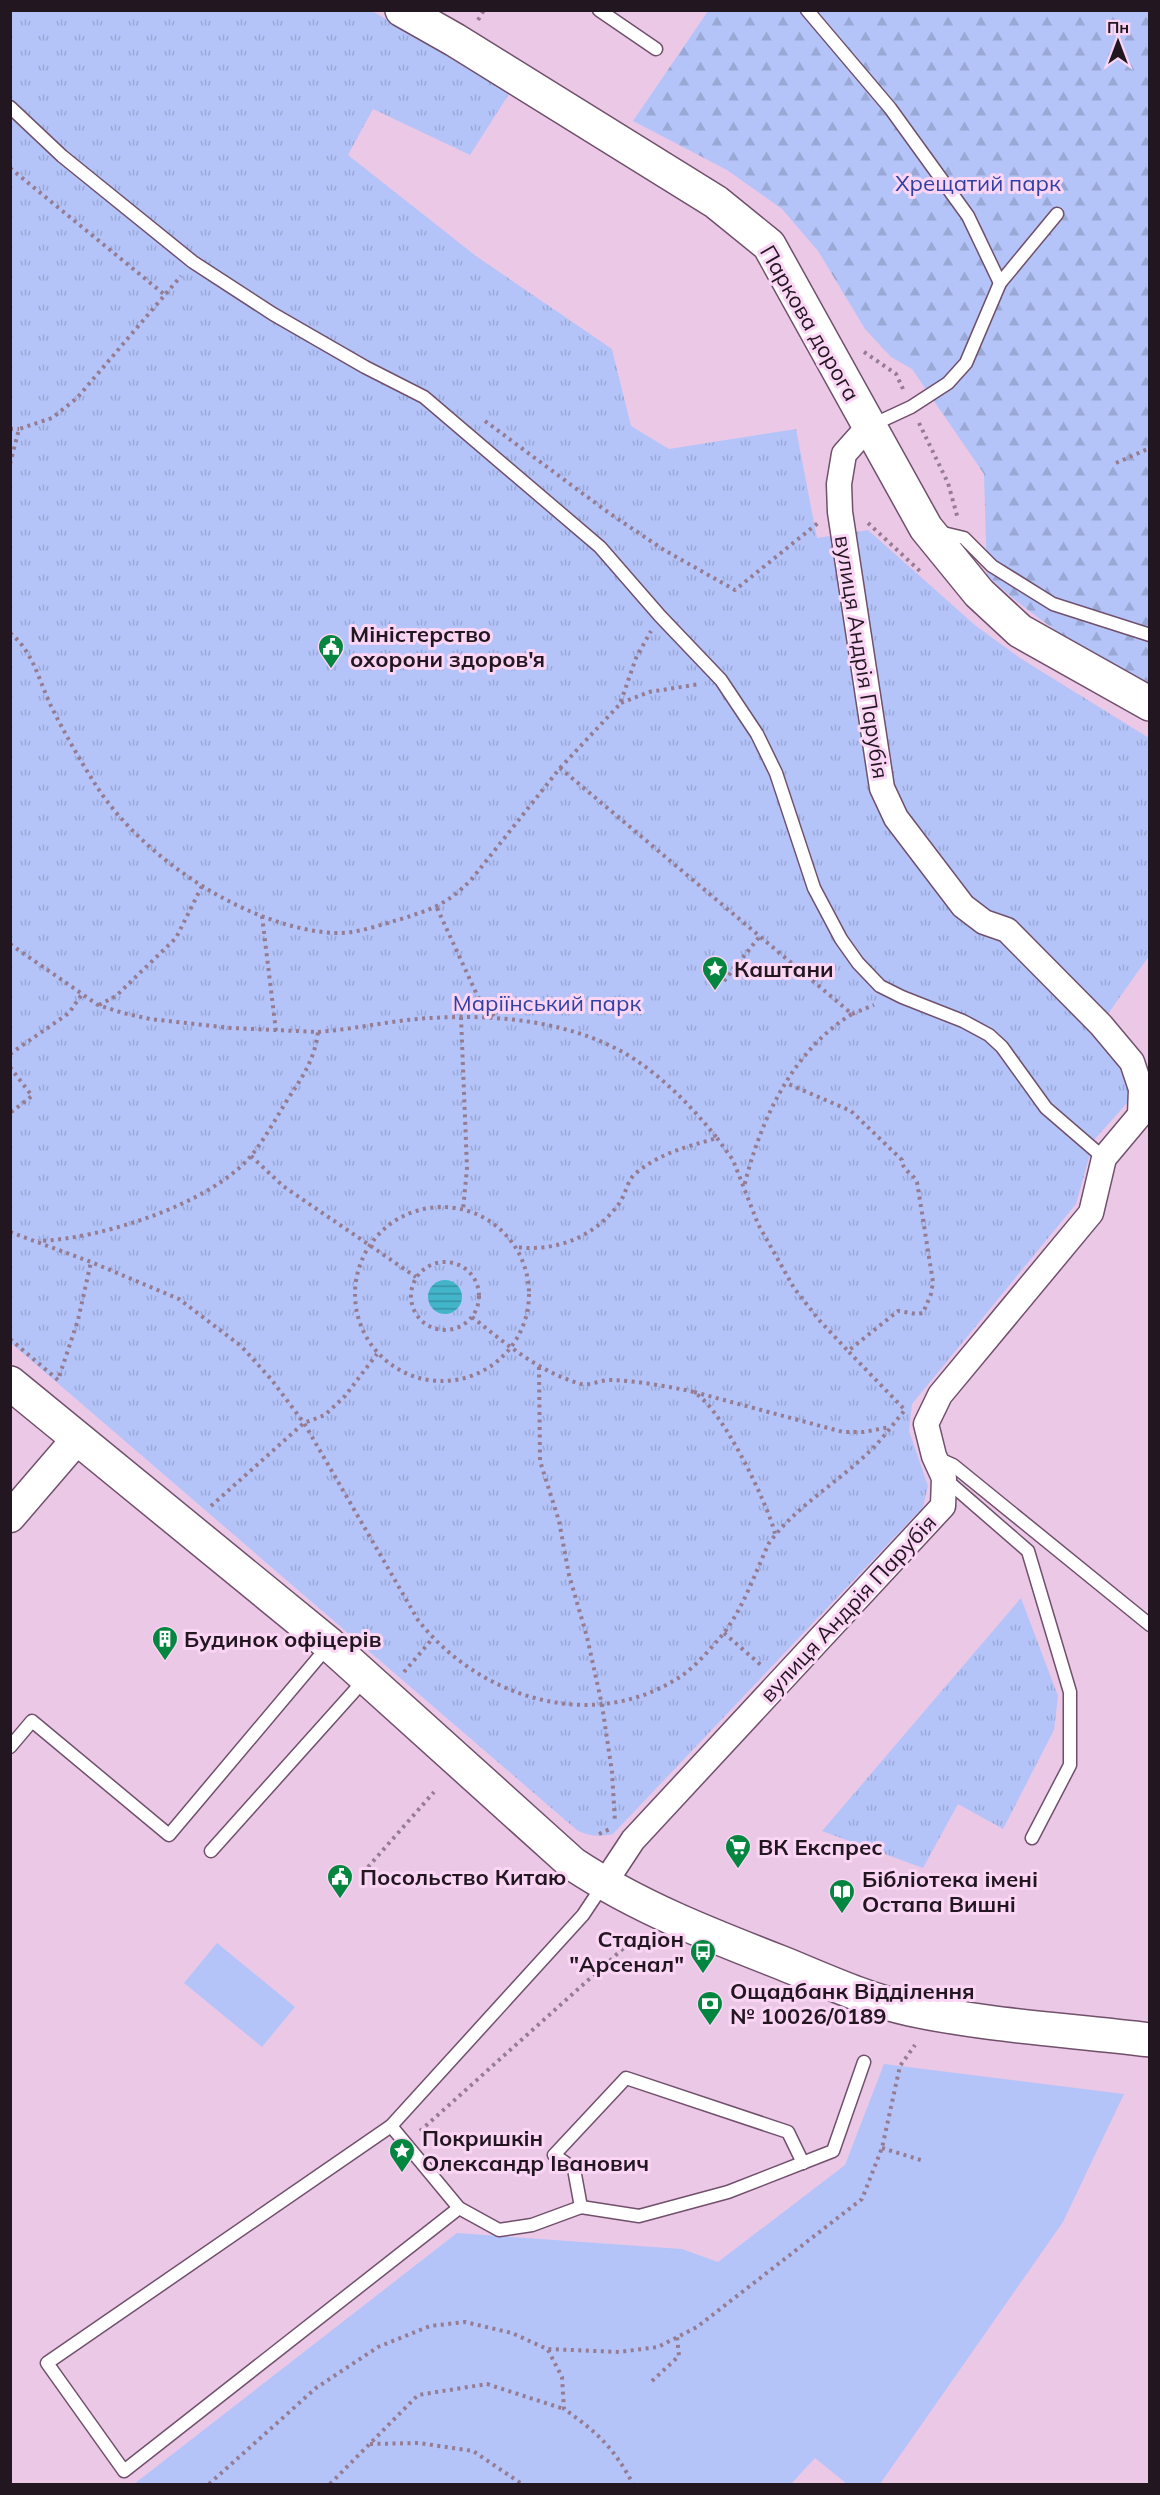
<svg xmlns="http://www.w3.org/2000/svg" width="1160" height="2495" viewBox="0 0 1160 2495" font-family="Mulish,sans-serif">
<defs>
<pattern id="grass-tufts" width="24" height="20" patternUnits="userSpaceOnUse" patternTransform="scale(1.5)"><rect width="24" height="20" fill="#b4c4f9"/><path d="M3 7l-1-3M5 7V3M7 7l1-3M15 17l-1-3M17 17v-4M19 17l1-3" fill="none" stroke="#9aa8d5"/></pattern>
<pattern id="forest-firs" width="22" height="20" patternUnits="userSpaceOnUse" patternTransform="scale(1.5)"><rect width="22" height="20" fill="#b4c4f9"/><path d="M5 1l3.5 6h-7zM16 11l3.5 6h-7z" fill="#9aa8d5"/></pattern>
<pattern id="water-rules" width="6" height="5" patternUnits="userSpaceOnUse" patternTransform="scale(1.5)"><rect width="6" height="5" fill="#43b5c9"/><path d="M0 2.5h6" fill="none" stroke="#3892a3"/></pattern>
</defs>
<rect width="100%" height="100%" fill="#ecc8e7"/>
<g fill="url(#grass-tufts)">
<path d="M11 11H372L511 91 470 155 373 109 348 155 476 256 612 349 631 426 669 449 796 429 817 538 868 530 976 626 1020 658 1149 738V956L1093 1035 1127 1077 1128 1102 1094 1140 1076 1204 912 1404 909 1431 928 1486 923 1507 613 1834C600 1837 590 1836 578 1831L11 1343Z"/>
<path d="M1021 1598 1058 1696 1054 1730 1003 1829 958 1804 923 1868 822 1831Z"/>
</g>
<path fill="url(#forest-firs)" d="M708 11H1149V687C1092 656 1034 620 987 575L984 474 912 369 891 357 865 329 818 251 782 209 727 170 633 121Z"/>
<g fill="#b4c4f9">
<path d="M217 1943 295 2007 262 2047 184 1983Z"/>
<path d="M884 2064 1124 2094 1063 2222 880 2484H847L815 2458 791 2484H134L457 2233 682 2249 718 2262 845 2165Z"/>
</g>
<circle fill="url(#water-rules)" cx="445" cy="1297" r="17"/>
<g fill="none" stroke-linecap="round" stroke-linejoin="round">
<defs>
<g id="service">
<path d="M599 10 656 49"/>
<path d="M807 10 890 108 968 216 1000 283"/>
<path d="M10 107 62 156 193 262 273 314 365 367 424 397 600 547 660 616 721 680 757 734 776 773 814 888 841 939 858 963 880 986 902 997 963 1021 989 1035 1002 1047 1046 1108 1104 1158"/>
<path d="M870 426 911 407 948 383 966 363 1000 283 1057 214"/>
<path d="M939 532 964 538 992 566 1053 604 1150 635"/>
<path d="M935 1457 953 1465 1150 1625"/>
<path d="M944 1478 1028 1551 1070 1692V1765L1032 1838"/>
<path d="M10 1747 32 1721 169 1835 329 1645"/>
<path d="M211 1851 366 1678"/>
<path d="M391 2126 459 2208 499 2230 532 2225 581 2207 639 2216 728 2192 833 2151 864 2062"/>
<path d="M581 2207 574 2169 554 2155 626 2078 788 2132 803 2163"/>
<path d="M459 2208 124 2471 47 2363 391 2126 583 1915 603 1885"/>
</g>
<path id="minor" d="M604 1884 633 1840 943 1506 944 1478 934 1456 926 1424 940 1395 1091 1213 1104 1158 1140 1115 1141 1089 1132 1062 1101 1025 1007 930 984 922 963 906 896 818 882 788 840 512 839 484 844 454 869 426"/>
<path id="tertiary" d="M10 1517 77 1439"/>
<g id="secondary">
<path d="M402 10 455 40 716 202 769 245 926 528 979 593 1020 631 1150 704"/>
<path d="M10 1383 329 1644 573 1864C638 1907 710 1935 782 1963 824 1980 866 2000 910 2009 989 2026 1070 2030 1150 2040"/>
</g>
</defs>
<use href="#service" stroke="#70506b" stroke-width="15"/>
<use href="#minor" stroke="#70506b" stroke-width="27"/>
<use href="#tertiary" stroke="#70506b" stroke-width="33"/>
<use href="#secondary" stroke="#70506b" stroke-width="36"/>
<g stroke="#957c92" stroke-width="4" stroke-dasharray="3 4.5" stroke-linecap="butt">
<path d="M478 20 484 10"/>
<path d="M10 168 165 295"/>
<path d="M864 352 896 374 903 389"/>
<path d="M485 421 609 513 664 550 735 590 818 523"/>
<path d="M919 423 948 483 958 519"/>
<path d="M10 429H19"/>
<path d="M1116 463 1150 448"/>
<path d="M10 464 19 429 52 418 77 398 181 276"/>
<path d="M868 523 922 573"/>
<path d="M10 633C34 652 39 682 52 708 65 734 81 762 97 787 144 859 248 928 334 933 357 934 379 925 401 919 433 909 447 904 471 880L560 768 852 1014C792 1051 760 1121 744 1187"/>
<path d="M621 703 649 692 700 684"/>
<path d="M560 768 620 704 636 658 651 631"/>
<path d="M437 908 478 997 495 1017"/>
<path d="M262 916 276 1031"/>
<path d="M10 944 98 1005 123 1013 150 1019 231 1028 318 1032C314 1062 302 1077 286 1102 275 1120 264 1140 251 1156 209 1205 100 1239 38 1241"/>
<path d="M724 981 760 936"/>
<path d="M99 1005 116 996 176 938 202 886"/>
<path d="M852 1014 874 1005"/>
<path d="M461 1017 467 1168 463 1210"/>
<path d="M318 1032C356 1029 393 1020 431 1018 497 1014 573 1021 631 1057 664 1078 692 1107 717 1138 687 1147 662 1152 636 1173 627 1180 626 1195 618 1205 593 1238 555 1252 516 1247"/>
<path d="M10 1054 69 1013 82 994"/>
<path d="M10 1067 32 1096 10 1113"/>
<path d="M717 1138 733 1160 758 1224 794 1288 819 1320 848 1351"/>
<path d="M251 1156 283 1186 416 1277"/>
<circle cx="442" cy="1294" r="87"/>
<path d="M10 1232 91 1262 179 1299 241 1346 271 1379 304 1423 418 1620C477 1696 588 1733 675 1680 691 1671 706 1654 718 1640 742 1613 754 1575 769 1543 797 1505 839 1482 872 1449 884 1437 894 1423 905 1410L848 1351 898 1311 916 1314 923 1313 931 1294 933 1282 917 1182C912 1172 903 1172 902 1160L851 1111 786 1083"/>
<circle cx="445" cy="1296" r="34"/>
<path d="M472 1317C506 1344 539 1372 581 1384 591 1386 602 1379 612 1380 637 1381 665 1386 690 1391 717 1397 769 1506 775 1534"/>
<path d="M10 1339 58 1380 78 1320 91 1262"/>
<path d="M539 1367 540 1461 559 1521 569 1575 587 1637 602 1705 612 1772 615 1822"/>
<path d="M694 1392 843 1432H864L890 1427"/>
<path d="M211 1506 304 1423 325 1415 345 1396 377 1354"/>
<path d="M724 1633 762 1666"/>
<path d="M404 1672 433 1638"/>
<path d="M599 1834 610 1829"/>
<path d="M368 1867 434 1792"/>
<path d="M420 2131 626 1946"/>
<path d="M882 2148 924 2161"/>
<path d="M548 2350 562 2377 564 2409C597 2432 614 2448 633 2484"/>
<path d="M652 2381 679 2356 677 2337"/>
<path d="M370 2444 419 2443 473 2451 522 2484"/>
<path d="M209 2484 316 2388 378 2347 430 2326 465 2322 512 2333 547 2349 619 2352 658 2347 697 2327 862 2199 882 2148 900 2066 915 2045"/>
<path d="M330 2484 418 2395 487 2384 564 2409"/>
</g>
<use href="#service" stroke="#fff" stroke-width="12"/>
<use href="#minor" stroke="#fff" stroke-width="24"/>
<use href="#tertiary" stroke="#fff" stroke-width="30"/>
<use href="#secondary" stroke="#fff" stroke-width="33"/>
</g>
<defs>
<symbol id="civic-pin" viewBox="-11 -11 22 30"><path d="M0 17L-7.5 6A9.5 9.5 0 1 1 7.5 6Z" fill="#048641" stroke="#fad5f4"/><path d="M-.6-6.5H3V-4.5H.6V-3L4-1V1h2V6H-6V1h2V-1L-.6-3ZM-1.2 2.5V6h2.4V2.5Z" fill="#fff"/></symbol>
<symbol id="sight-pin" viewBox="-11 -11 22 30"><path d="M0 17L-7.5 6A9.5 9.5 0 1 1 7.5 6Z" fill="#048641" stroke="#fad5f4"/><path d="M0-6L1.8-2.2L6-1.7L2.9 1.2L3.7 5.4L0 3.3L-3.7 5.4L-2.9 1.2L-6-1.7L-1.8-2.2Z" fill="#fff"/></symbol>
<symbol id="building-pin" viewBox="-11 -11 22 30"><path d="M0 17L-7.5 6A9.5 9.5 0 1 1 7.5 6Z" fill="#048641" stroke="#fad5f4"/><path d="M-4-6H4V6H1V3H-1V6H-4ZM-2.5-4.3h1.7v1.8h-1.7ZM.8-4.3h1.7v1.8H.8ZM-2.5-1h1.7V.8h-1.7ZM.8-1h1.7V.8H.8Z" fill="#fff"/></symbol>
<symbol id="supermarket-pin" viewBox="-11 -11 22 30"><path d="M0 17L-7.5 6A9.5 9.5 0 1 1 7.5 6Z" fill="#048641" stroke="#fad5f4"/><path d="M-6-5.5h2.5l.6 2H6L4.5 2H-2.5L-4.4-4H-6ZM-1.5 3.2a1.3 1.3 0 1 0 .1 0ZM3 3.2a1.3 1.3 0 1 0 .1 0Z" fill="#fff"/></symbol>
<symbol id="library-pin" viewBox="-11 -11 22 30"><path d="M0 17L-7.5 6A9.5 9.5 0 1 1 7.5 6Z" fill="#048641" stroke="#fad5f4"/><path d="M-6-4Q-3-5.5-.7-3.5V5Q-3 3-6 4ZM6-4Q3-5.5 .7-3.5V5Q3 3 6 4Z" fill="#fff"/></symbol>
<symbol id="bus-pin" viewBox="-11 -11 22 30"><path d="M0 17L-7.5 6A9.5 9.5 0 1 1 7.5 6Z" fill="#048641" stroke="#fad5f4"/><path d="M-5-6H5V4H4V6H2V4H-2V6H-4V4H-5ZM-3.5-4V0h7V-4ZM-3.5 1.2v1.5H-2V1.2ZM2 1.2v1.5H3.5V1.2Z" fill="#fff"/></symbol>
<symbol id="bank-pin" viewBox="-11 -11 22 30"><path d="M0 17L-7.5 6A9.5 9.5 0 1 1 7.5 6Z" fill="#048641" stroke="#fad5f4"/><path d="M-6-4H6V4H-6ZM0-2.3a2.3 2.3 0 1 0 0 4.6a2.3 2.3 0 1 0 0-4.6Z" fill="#fff"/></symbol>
</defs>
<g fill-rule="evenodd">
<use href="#civic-pin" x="316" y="632" width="30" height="40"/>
<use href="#sight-pin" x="700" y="954" width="30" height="40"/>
<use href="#building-pin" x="150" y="1624" width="30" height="40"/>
<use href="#supermarket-pin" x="723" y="1832" width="30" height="40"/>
<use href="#civic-pin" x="325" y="1862" width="30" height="40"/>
<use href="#library-pin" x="827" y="1877" width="30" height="40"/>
<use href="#bus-pin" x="688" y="1937" width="30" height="40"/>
<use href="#bank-pin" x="695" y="1989" width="30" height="40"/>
<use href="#sight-pin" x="387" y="2136" width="30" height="40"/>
</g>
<g text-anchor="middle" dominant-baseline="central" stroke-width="6" stroke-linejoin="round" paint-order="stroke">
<g font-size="22" fill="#3140a3" stroke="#fad5f4">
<text x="978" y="183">Хрещатий парк</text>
<text x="547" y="1003">Маріїнський парк</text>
</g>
<g font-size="22" fill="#221621" stroke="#fad5f4">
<text transform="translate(810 323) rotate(60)">Паркова дорога</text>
<text transform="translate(862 657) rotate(81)">вулиця Андрія Парубія</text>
<text transform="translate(848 1608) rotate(-47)">вулиця Андрія Парубія</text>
</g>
<g font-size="22" font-weight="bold" fill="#221621" stroke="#fad5f4" text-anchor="start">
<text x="350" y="634">Міністерство<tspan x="350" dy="25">охорони здоров'я</tspan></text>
<text x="734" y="969">Каштани</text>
<text x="184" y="1639">Будинок офіцерів</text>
<text x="758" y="1847">ВК Експрес</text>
<text x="360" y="1877">Посольство Китаю</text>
<text x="862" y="1879">Бібліотека імені<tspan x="862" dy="25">Остапа Вишні</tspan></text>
<text x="684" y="1939" text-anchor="end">Стадіон<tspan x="684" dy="25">"Арсенал"</tspan></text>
<text x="730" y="1991">Ощадбанк Відділення<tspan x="730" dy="25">№ 10026/0189</tspan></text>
<text x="422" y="2138">Покришкін<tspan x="422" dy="25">Олександр Іванович</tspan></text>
</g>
</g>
<rect width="1160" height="2495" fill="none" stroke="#221621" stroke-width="24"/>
<g transform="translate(1118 42)" stroke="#fad5f4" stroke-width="4.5" paint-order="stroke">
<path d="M0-4.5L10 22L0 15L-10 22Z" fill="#221621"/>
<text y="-9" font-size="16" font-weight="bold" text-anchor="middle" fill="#221621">Пн</text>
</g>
</svg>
